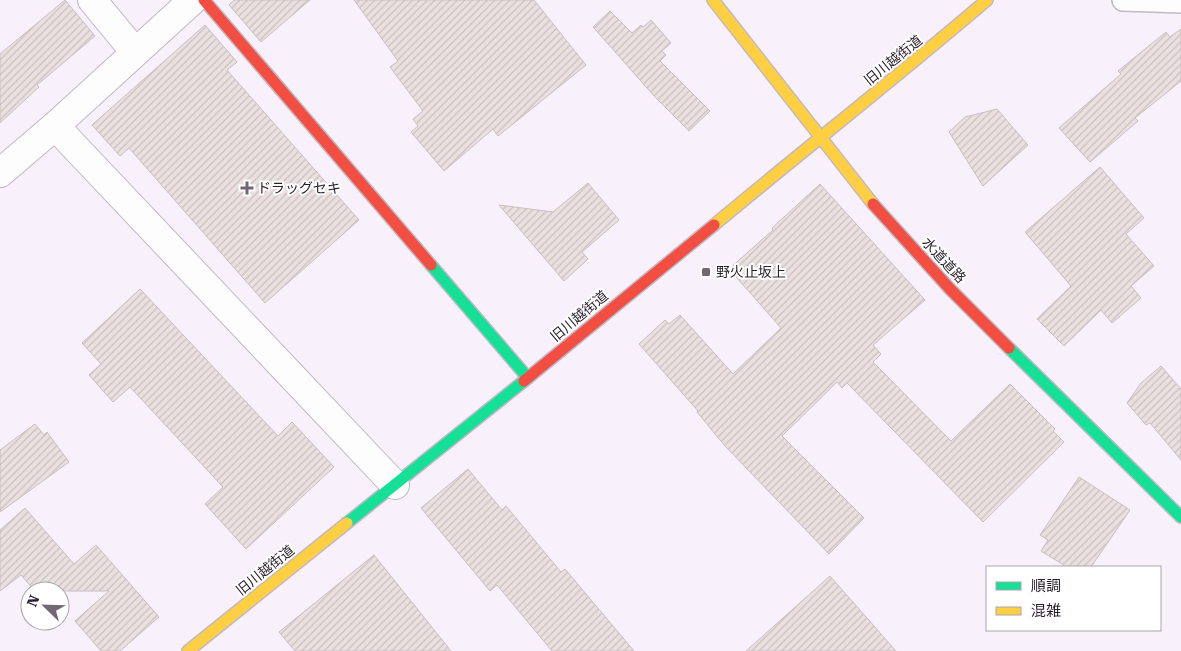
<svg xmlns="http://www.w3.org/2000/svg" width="1181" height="651" viewBox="0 0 1181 651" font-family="'Roboto Serif','Noto Sans JP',serif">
<defs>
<pattern id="building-hatch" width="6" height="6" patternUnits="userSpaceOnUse" patternTransform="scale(1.25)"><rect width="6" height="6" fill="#eae0e0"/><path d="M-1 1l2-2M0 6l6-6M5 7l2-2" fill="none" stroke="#c9c0c0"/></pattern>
</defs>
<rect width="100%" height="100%" fill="#f8f0fb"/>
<g fill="url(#building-hatch)" stroke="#c9bfc0">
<path d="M65 0 95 36 37 85 39 87 0 123V54Z"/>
<path d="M234 0H310L261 42 229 5Z"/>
<path d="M354 0H534L586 65 498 136 493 129 444 171 411 132 418 126 413 119 423 111 390 67 398 61Z"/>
<path d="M610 11 632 33 641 25 643 27 651 20 671 43 662 51 666 55 660 61 710 111 689 131 655 97 593 27Z"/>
<path d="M205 25 237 62 227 70 359 220 265 303 129 148 120 156 92 125Z"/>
<path d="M1181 29V81L1135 118 1138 121 1090 162 1059 128 1121 74 1118 71 1166 32 1170 37Z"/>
<path d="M997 109 1028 145 983 186 949 132 965 117Z"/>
<path d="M1100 167 1144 218 1126 234 1154 266 1131 286 1141 298 1112 323 1101 310 1064 346 1037 319 1071 286 1025 232Z"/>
<path d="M588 183 619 220 582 252 588 259 564 281 499 205 553 212Z"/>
<path d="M820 184 925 300 873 345 881 354 873 362 951 441 1010 384 1055 429 1053 431 1064 442 983 522 847 383 842 388 837 382 782 436 864 518 829 554 725 446 697 412 698 411 639 344 665 320 669 324 680 315 733 374 781 328 729 269 773 230 772 228Z"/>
<path d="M140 289 278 436 292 422 334 467 246 549 205 504 223 487 130 387 113 402 89 375 101 364 82 343Z"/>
<path d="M1161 366 1181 389V460L1150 423 1146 425 1127 403 1141 383Z"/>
<path d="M35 424 44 435 47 432 69 462 0 512V450Z"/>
<path d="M468 469 502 510 506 506 561 572 565 569 634 651H552L497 585 490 591 421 508Z"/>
<path d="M1079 477 1130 510 1091 567H1067L1041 551 1048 540 1040 535Z"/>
<path d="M25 508 74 564 96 545 159 617 120 651H101L75 621 109 591H35L21 575 0 591V530Z"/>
<path d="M374 555 451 651H295L279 632Z"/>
<path d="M830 576 896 651H746Z"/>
</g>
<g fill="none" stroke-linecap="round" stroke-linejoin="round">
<defs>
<path id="lane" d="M1123 0 1181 2"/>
<g id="street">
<path d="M92 0 135 52"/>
<path d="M55 126 395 485"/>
<path d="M0 173 55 126 193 0"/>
</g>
<g id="fast">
<path d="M431 265 528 378"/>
<path d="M1009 348 1181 517"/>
<path d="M347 523 524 381"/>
</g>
<g id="slow">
<path d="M713 0 873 204"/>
<path d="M714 225C805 149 897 77 987 0"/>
<path d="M188 651 347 523"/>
</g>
<g id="jam">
<path d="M204 0 431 265"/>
<path d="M873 204 950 289 1009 348"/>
<path d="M524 381 714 225"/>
</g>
</defs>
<use href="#lane" stroke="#c0b8c3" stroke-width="24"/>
<use href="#street" stroke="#c0b8c3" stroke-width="30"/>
<use href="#fast" stroke="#c0b8c3" stroke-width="14"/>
<use href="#slow" stroke="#c0b8c3" stroke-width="14"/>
<use href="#jam" stroke="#c0b8c3" stroke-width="14"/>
<use href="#lane" stroke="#fefdfe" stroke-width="21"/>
<use href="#street" stroke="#fefdfe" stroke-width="28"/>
<use href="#fast" stroke="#16e098" stroke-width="11"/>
<use href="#slow" stroke="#ffcf43" stroke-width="11"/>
<use href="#jam" stroke="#f24e42" stroke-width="11"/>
</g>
<g fill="#716874" stroke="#fff" stroke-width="2">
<path d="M244.5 180.5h5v5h5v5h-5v5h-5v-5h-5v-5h5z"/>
<rect x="701" y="267" width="10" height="10" rx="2.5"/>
</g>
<g text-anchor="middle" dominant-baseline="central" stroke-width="4" stroke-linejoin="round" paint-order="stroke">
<g font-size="14" fill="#281f2b" stroke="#fff">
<text transform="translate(893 60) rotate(-39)">旧川越街道</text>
<text transform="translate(944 260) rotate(47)">水道道路</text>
<text transform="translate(579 316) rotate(-40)">旧川越街道</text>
<text transform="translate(265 570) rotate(-39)">旧川越街道</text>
</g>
<g font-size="14" fill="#281f2b" stroke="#fff" text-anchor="start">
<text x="257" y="188">ドラッグセキ</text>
<text x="716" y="272">野火止坂上</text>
</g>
</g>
<rect x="986" y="566" width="175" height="65" fill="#ffffff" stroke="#a9a5aa"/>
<rect x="996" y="582" width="25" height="8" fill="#16e098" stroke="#a9a5aa"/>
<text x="1031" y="591" font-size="15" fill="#281f2b">順調</text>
<rect x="996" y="607" width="25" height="8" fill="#ffcf43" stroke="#a9a5aa"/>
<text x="1031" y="616" font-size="15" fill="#281f2b">混雑</text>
<g transform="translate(45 606) rotate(293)"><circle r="24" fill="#ffffff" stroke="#a9a5aa"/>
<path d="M0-4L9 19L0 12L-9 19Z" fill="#716874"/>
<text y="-8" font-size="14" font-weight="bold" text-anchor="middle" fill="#281f2b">N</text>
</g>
</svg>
